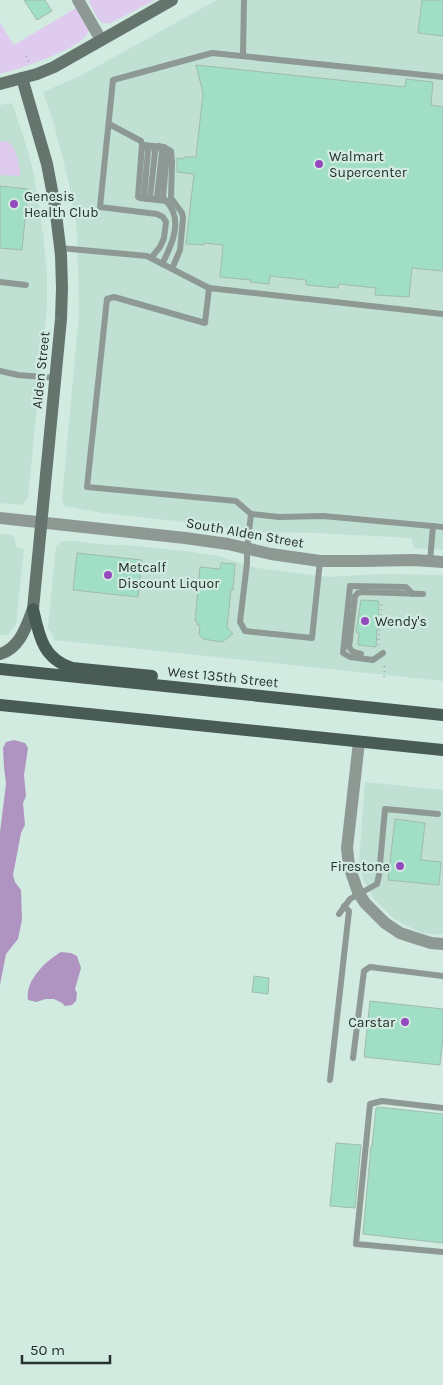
<svg xmlns="http://www.w3.org/2000/svg" width="443" height="1385" viewBox="0 0 443 1385" font-family="Karla,sans-serif">
<rect width="100%" height="100%" fill="#d1ebe1"/>
<g fill="#bfe0d3">
<path d="M217 0H443V550L414 548 411 538 317 533 260 532 203 524 103 513 64 506 62 499 79 313 77 229 69 183 53 121 43 92 78 77Z"/>
<path d="M12 103 27 148 34 175 43 234 47 274V305L28 498 22 505 0 503V105Z"/>
<path d="M0 534 12 535 14 537 16 545 19 548 24 549 16 625 9 633 8 635H0Z"/>
<path d="M63 541H73L108 545H127L193 552 218 556 257 568 328 577 380 574 443 575V681L54 640 53 635 48 628 56 546Z"/>
<path d="M365 782 443 790V935L421 933 394 919 375 900 363 879 359 862Z"/>
</g>
<g fill="#dfcbee">
<path d="M89 0H155L113 22C110 23 106 24 103 23 97 20 91 6 89 0Z"/>
<path d="M76 8C80 15 90 24 88 32 84 48 16 70 0 74V23L14 45Z"/>
<path d="M0 141C1 141 7 142 8 142 17 147 20 168 20 176L0 175Z"/>
</g>
<g fill="#af94c2">
<path d="M14 740 25 743 28 748 24 775 26 796 23 803 25 825 21 833 13 875 15 882 21 890 22 920 18 939 6 954 0 985V832L6 784 4 767 3 748 6 742Z"/>
<path d="M61 952 71 953 77 956 81 968 75 989 77 993 76 1001 72 1005 65 1006 62 1003 54 999H46L36 1002 28 1000C25 980 46 961 61 952Z"/>
</g>
<g fill="#a0dec6" stroke="#a2bab0">
<path d="M24 0H45L52 11 37 20Z"/>
<path d="M422 0H443V36L418 33Z"/>
<path d="M196 65 405 87 406 79 433 82 431 105 443 107V269L442 271 412 268 409 297 375 295 376 288 339 284 338 288 306 285V280L270 276 269 284 250 282 251 280 220 277 223 245 204 243V245L186 244 194 174 177 172V158L183 159 184 157H196L203 93Z"/>
<path d="M0 186 28 189 22 250 0 248Z"/>
<path d="M77 553 142 560 138 597 73 590Z"/>
<path d="M221 563 235 564 233 590 231 589 227 627 233 634 222 642 203 639 199 634 200 625H197V621H195L200 567 220 569Z"/>
<path d="M361 600 379 601 376 647 358 645 359 633 356 632Z"/>
<path d="M395 819 425 823 421 860 441 862 439 885 388 880Z"/>
<path d="M254 976 269 978 268 994 252 992Z"/>
<path d="M370 1001 443 1009V1036L440 1065 364 1057Z"/>
<path d="M378 1107 443 1114V1243L363 1234 371 1146H372L376 1108Z"/>
<path d="M336 1143 361 1145 355 1208 330 1206Z"/>
</g>
<g fill="none" stroke-linecap="round" stroke-linejoin="round">
<g stroke="#9bb0a8" stroke-width="2" stroke-dasharray="1 4" stroke-linecap="butt">
<path d="M26 56 29 63"/>
<path d="M378 645 382 600"/>
<path d="M384 677 385 662"/>
</g>
<g stroke="#8e9994" stroke-width="6">
<path d="M243 56 244 0"/>
<path d="M109 124 141 141 142 145 164 147 171 151 172 162 171 198 182 213 183 218 180 250 172 269"/>
<path d="M142 145 138 197 140 198 166 201C184 219 172 245 162 264"/>
<path d="M146 145 148 151 144 196 146 199"/>
<path d="M159 146 162 152 157 197 160 200"/>
<path d="M164 147 167 153 163 197 166 201"/>
<path d="M152 199 150 197 155 152 153 146"/>
<path d="M60 248 147 256 209 288 443 314"/>
<path d="M151 258 160 247 164 238 166 222 163 217 157 214 100 207 113 80 212 53 443 77"/>
<path d="M0 282 26 285"/>
<path d="M209 288 205 323 114 297 107 299 87 487 236 501 251 514"/>
<path d="M0 371 18 375 56 378"/>
<path d="M320 561 312 638 245 631 240 622 247 563V549L251 514 279 517 323 516 443 527"/>
<path d="M430 561 433 526"/>
<path d="M383 653 373 660 350 657 343 653 350 586 406 587 413 594"/>
<path d="M361 654 353 652 349 647 355 596 358 593 362 592 423 594"/>
<path d="M339 914 350 899 377 884 379 875 385 809 438 814"/>
<path d="M353 1058 364 971 370 967 443 976"/>
<path d="M330 1080 349 911 344 906"/>
<path d="M443 1108 382 1101 370 1104 356 1244 443 1252"/>
</g>
<g stroke="#8e9994" stroke-width="12">
<path d="M78 0 101 40"/>
<path d="M0 518 185 538 228 544 271 554 320 561H360L414 560 443 562"/>
<path d="M359 742 347 848 349 866 358 892 365 903 385 923 400 933 415 938 431 943 443 944"/>
</g>
<g stroke="#65756e" stroke-width="12">
<path d="M0 84 37 74 54 67 172 0"/>
<path d="M0 654C20 648 26 627 33 609L61 319 62 288 61 255 55 206 47 164 22 78"/>
</g>
<g stroke="#485b54" stroke-width="12">
<path d="M33 609C39 636 43 659 72 668L152 676"/>
<path d="M0 669 443 715"/>
<path d="M0 705 443 750"/>
</g>
</g>
<g fill="#934abd" stroke="#d1ebe1" stroke-width="2">
<circle cx="319" cy="164" r="5"/>
<circle cx="14" cy="204" r="5"/>
<circle cx="108" cy="575" r="5"/>
<circle cx="365" cy="621" r="5"/>
<circle cx="400" cy="866" r="5"/>
<circle cx="405" cy="1022" r="5"/>
</g>
<g text-anchor="middle" dominant-baseline="central" stroke-width="4.5" stroke-linejoin="round" paint-order="stroke">
<g font-size="14" fill="#26302c" stroke="#d1ebe1" text-anchor="start">
<text x="329" y="156">Walmart<tspan x="329" dy="16">Supercenter</tspan></text>
<text x="24" y="196">Genesis<tspan x="24" dy="16">Health Club</tspan></text>
<text x="118" y="567">Metcalf<tspan x="118" dy="16">Discount Liquor</tspan></text>
<text x="375" y="621">Wendy's</text>
<text x="390" y="866" text-anchor="end">Firestone</text>
<text x="395" y="1022" text-anchor="end">Carstar</text>
</g>
<g font-size="14" fill="#26302c" stroke="#d1ebe1">
<text transform="translate(41 370) rotate(-84)">Alden Street</text>
<text transform="translate(245 533) rotate(10)">South Alden Street</text>
<text transform="translate(223 677) rotate(6)">West 135th Street</text>
</g>
</g>
<path d="M22 1355v8h88v-8" fill="none" stroke="#26302c" stroke-width="2.5"/>
<text x="30" y="1355" font-size="15" fill="#26302c" stroke="#d1ebe1" stroke-width="4" paint-order="stroke">50 m</text>
</svg>
